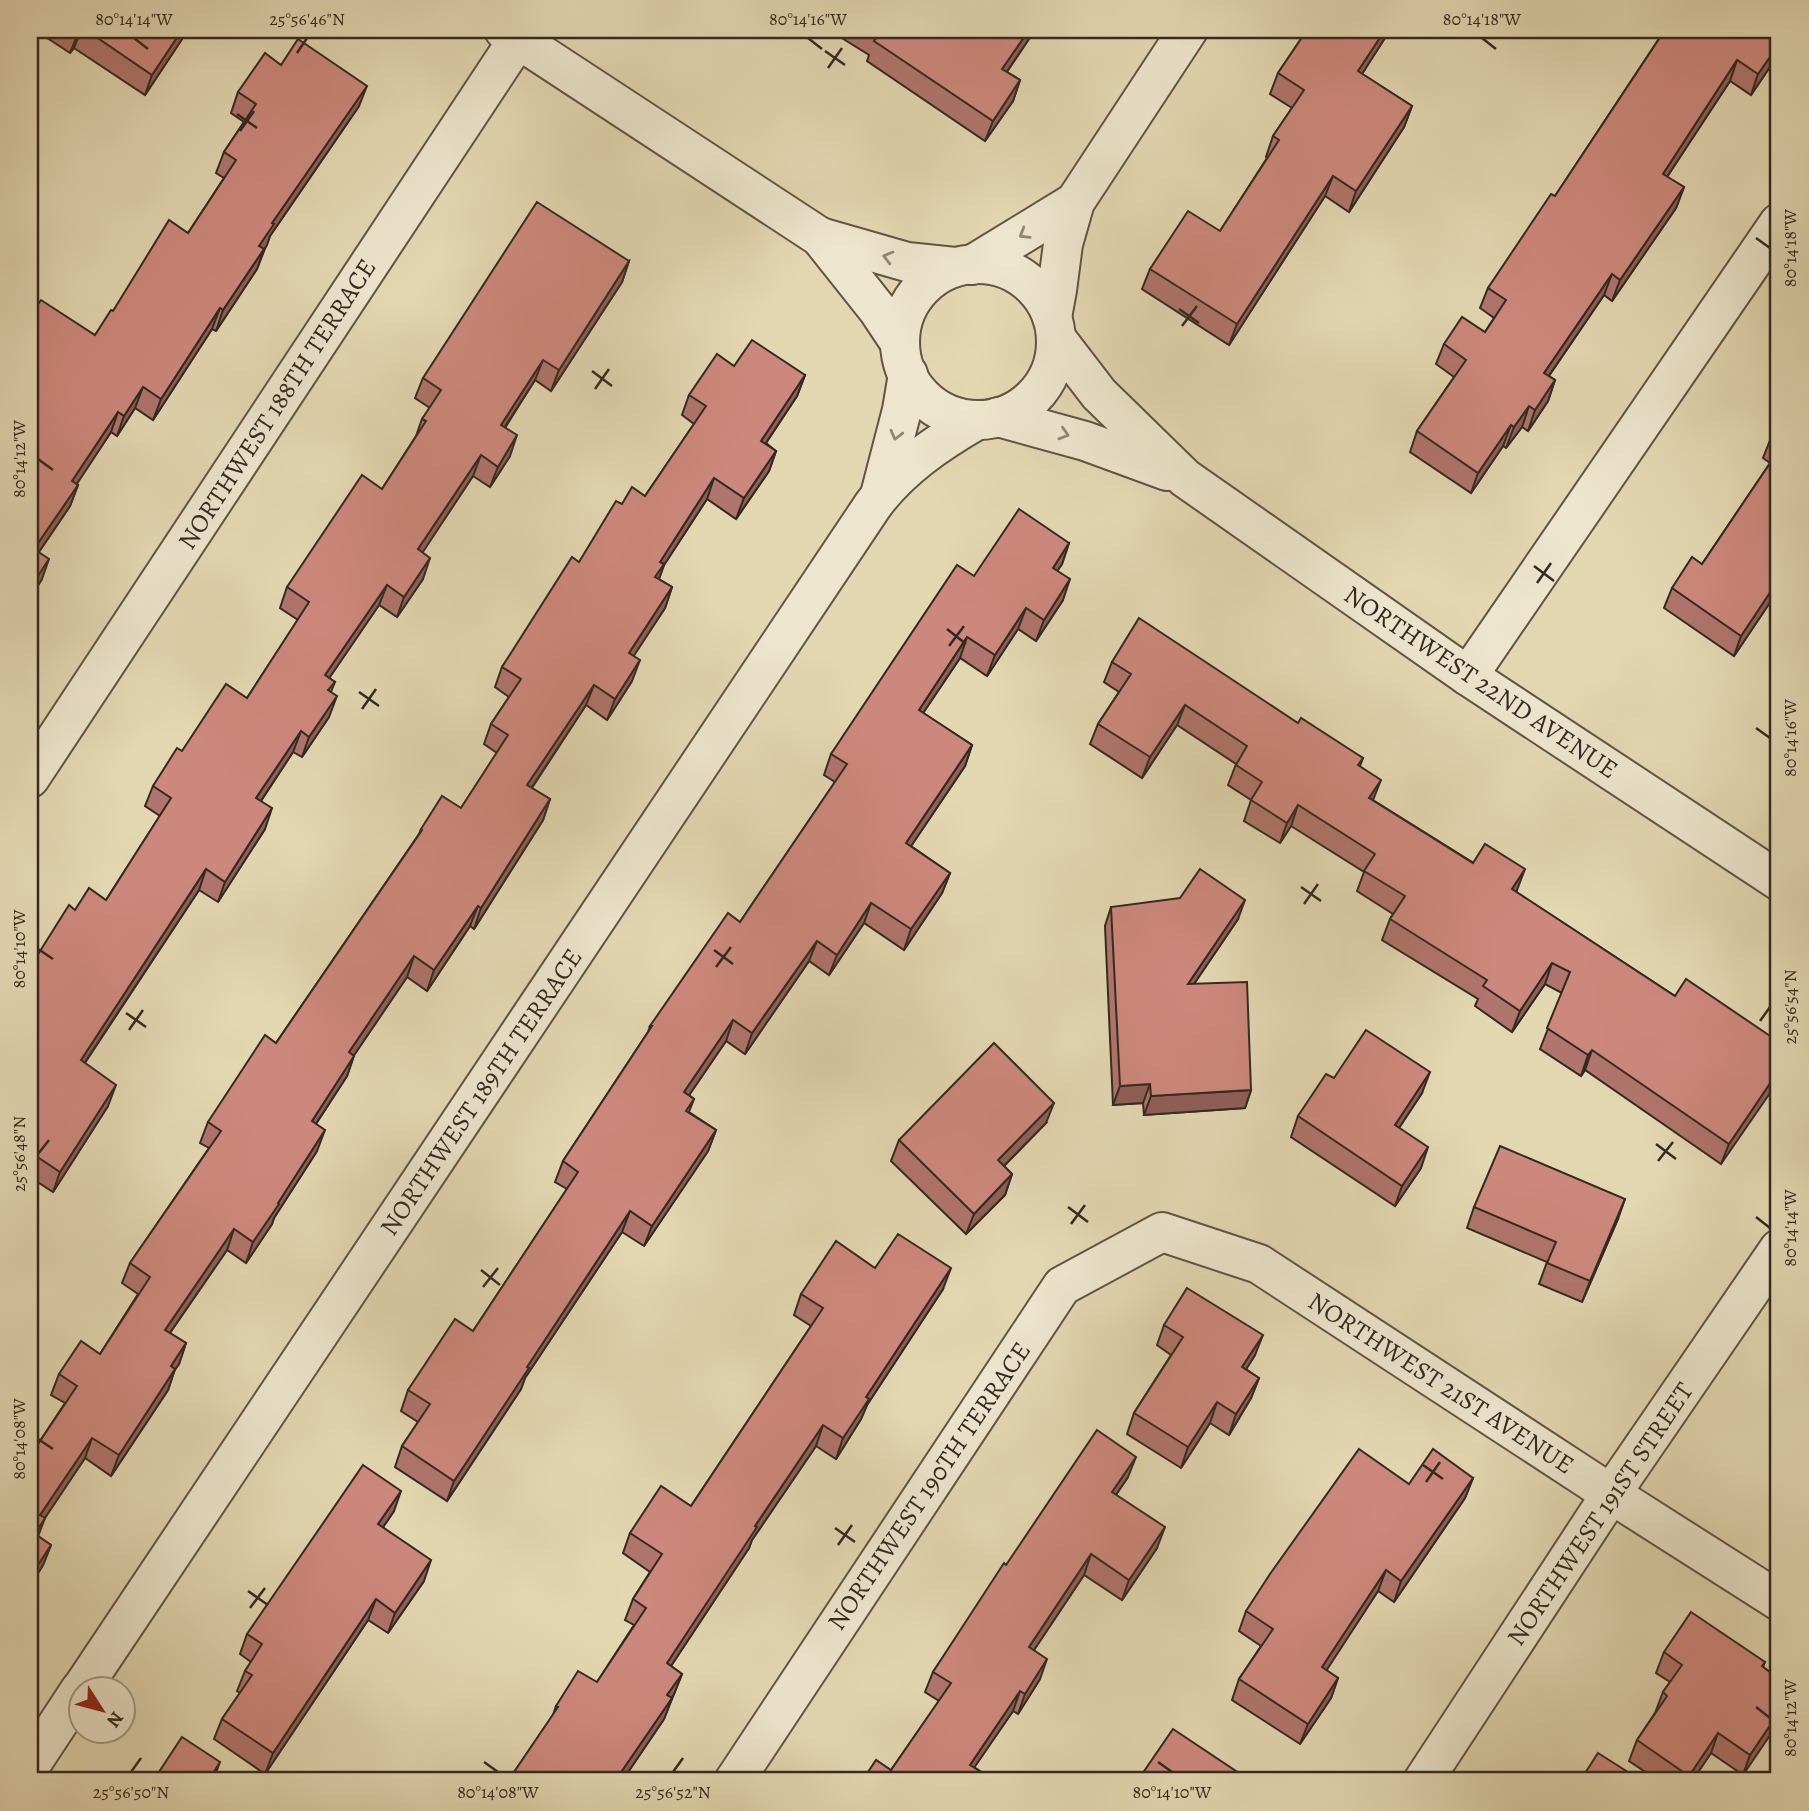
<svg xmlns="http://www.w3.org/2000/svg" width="1809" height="1811" viewBox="0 0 1809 1811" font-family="Alegreya,serif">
<rect width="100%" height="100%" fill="#e3d7b2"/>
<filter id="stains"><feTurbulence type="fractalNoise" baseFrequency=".00286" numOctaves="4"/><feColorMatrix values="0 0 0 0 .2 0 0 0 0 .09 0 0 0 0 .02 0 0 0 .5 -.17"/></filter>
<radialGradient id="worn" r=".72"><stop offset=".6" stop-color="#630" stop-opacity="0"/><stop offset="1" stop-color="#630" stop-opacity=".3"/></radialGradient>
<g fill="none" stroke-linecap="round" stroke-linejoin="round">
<defs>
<g id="minor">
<path d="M972 265 1075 202"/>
<path d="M1052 317 1057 290 1063 244 1075 202 1188 30"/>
<path d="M880 495 902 410 908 374"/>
<path d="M1468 676 1779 223"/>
<path d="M30 778 524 30"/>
<path d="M82 1688 873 505C900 468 939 442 977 420"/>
<path d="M30 1766 80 1690"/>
<path d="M734 1781 1062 1286 1162 1232 1259 1264 1611 1494 1779 1601"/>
</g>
<g id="tertiary">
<path d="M504 30 820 237 878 310 900 343"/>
<path d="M820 237 907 262 955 267"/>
<circle cx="978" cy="342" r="78"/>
<path d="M1056 338 1099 394 1185 478 1468 676 1779 881"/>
<path d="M998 417 1085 441 1167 471"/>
<path d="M1423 1781 1611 1494 1779 1249"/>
</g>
</defs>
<use href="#minor" stroke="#5f5445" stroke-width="42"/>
<use href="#tertiary" stroke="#5f5445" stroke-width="42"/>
<use href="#minor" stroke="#ede5cd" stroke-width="38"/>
<use href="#tertiary" stroke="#ede5cd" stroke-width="38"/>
</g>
<g fill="#b0756c" stroke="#332921" stroke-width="2">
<path d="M35 30H188L145 95 74 48 70 53Z"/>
<path d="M763 30H781L776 38Z"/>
<path d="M829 30H1035L1007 72 1020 80 1013 101 985 141 867 61 869 55Z"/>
<path d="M1307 30H1390L1362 74 1412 106 1404 127 1349 212 1325 196 1229 345 1142 289 1150 269 1220 231 1267 158 1266 157 1273 136 1292 108 1270 94 1278 73Z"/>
<path d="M1658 30H1779L1778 55 1751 95 1730 81 1667 177 1684 187 1676 208 1612 301 1604 295 1549 376 1555 380 1548 401 1528 431 1522 427 1506 448 1503 446 1471 493 1410 452 1417 431 1454 377 1436 364 1444 344 1485 332 1494 318 1480 308 1488 288 1555 196 1662 34 1657 31Z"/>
<path d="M281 65 359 106 270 236 257 269 216 331 212 329 153 420 135 408 117 436 111 432 76 484 78 485 70 506 39 552 42 579 30 598V316L95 335 113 311 188 233 224 178 216 173 224 152 244 122 231 113 238 92Z"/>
<path d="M629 261 622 282 551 391 535 380 505 428 510 456 490 487 473 476 422 552 423 579 397 617 379 605 329 678 335 682 331 692 329 717 302 757 293 752 261 801 265 829 218 902 199 890 85 1063 108 1106 53 1192 30 1177V967L75 910 106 900 160 816 145 806 153 786 182 751 247 698 298 620 280 608 287 587 382 489 416 436 422 419 430 408 415 398 423 378Z"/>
<path d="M734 366 805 375 797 396 766 443 776 451 769 471 736 519 707 499 664 565 659 579 672 587 665 608 633 656 632 681 607 720 586 705 532 788 550 799 543 820 474 929 470 926 427 991 407 977 354 1055 347 1076 316 1124 317 1151 274 1218 272 1224 246 1263 227 1250 170 1333 186 1343 179 1364 175 1369 168 1390 111 1476 85 1458 44 1518 38 1536 51 1545 43 1565 30 1586V1456L65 1403 51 1395 59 1374 100 1354 138 1294 122 1283 130 1263 209 1148 200 1143 208 1122 276 1043 419 834 421 829 461 808 497 753 484 744 491 724 509 697 495 687 502 667 622 504 645 496 694 424 682 415 689 395Z"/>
<path d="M1779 425V589L1734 656 1664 608 1672 588 1702 564 1770 463 1763 458 1771 438Z"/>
<path d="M1069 543 1062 564 1057 571 1063 600 1036 641 1018 629 987 676 960 658 923 713 972 745 965 766 911 846 950 873 942 893 904 950 864 923 829 975 809 961 745 1054 726 1041 689 1095 694 1099 689 1112 716 1130 708 1151 644 1246 622 1232 525 1378 521 1389 447 1501 395 1467 402 1446 418 1422 401 1411 408 1390 473 1331 567 1189 555 1182 563 1161 648 1032 650 1026 740 922 835 782 824 775 831 754 974 576Z"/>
<path d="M1112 662 1298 723 1363 758 1360 766 1373 800 1517 890 1516 892 1675 996 1779 1042 1721 1164 1585 1070 1581 1076 1540 1049 1562 993 1545 984 1512 1032 1475 1006 1478 999 1382 940 1390 919 1393 914 1357 891 1364 872 1291 826 1280 843 1244 821 1251 800 1228 785 1236 764 1177 725 1142 778 1090 744 1098 724 1119 692 1104 682Z"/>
<path d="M1111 907 1238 919 1194 984 1251 1090 1245 1108 1144 1115 1143 1103 1113 1105 1105 926Z"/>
<path d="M1334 1078 1422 1093 1399 1128 1421 1168 1395 1206 1291 1137 1298 1116Z"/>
<path d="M1046 1123 1004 1166 1012 1174 1005 1195 966 1234 891 1161 899 1140Z"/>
<path d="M1474 1207 1618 1219 1582 1302 1539 1284 1547 1262 1467 1228Z"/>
<path d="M875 1268 943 1289 867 1405 861 1419 836 1459 816 1446 752 1540 749 1548 671 1666 682 1674 664 1719 622 1781H508L553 1715 556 1706 597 1682 634 1625 625 1620 633 1599 650 1572 623 1553 630 1533 691 1506 811 1326 794 1315 801 1294Z"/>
<path d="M1164 1325 1255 1355 1246 1369 1259 1378 1251 1398 1229 1435 1210 1423 1181 1468 1127 1434 1134 1413 1171 1355 1157 1345Z"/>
<path d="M1128 1477 1116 1495 1157 1548 1122 1600 1084 1575 1034 1650 1040 1679 1018 1714 1013 1711 974 1767 989 1777 987 1781H862L891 1770 939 1701 925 1692 933 1672 1006 1565Z"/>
<path d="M1473 1478 1465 1498 1394 1602 1378 1591 1326 1670 1338 1678 1331 1698 1300 1744 1232 1700 1239 1679 1261 1646 1239 1631 1246 1611 1409 1484Z"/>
<path d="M394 1511 383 1527 424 1581 388 1633 368 1620 265 1774 214 1739 222 1719 240 1693 237 1691 245 1671 251 1662 240 1654 247 1634Z"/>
<path d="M1664 1652 1765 1662 1763 1667 1779 1679 1743 1775 1711 1753 1692 1781H1659L1629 1761 1637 1740 1655 1713 1663 1692 1670 1682 1656 1673Z"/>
</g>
<g fill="#905f58" stroke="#332921" stroke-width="2">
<path d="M80 30H81L74 48 70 53 78 33Z"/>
<path d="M182 30H188L145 95 152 75Z"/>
<path d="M1029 30H1035L995 89 1002 69Z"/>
<path d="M1385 30H1390L1351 91 1358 71Z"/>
<path d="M1779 44 1778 55 1751 95 1758 74Z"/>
<path d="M1737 60 1730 81 1655 195 1663 174Z"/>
<path d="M1020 80 1013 101 985 141 993 121Z"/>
<path d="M367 86 359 106 270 236 267 245 252 266 259 246 272 223Z"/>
<path d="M1412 106 1404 127 1349 212 1356 191Z"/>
<path d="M1333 176 1325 196 1229 345 1237 324Z"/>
<path d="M1684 187 1676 208 1612 301 1620 280Z"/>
<path d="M264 249 257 269 216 331 223 310Z"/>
<path d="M629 261 622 282 551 391 559 370Z"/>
<path d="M1612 274 1604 295 1537 393 1544 373Z"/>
<path d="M220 308 212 329 153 420 161 399Z"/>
<path d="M543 360 535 380 493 445 501 425Z"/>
<path d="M805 375 797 396 754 461 761 441Z"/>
<path d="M1555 380 1548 401 1528 431 1535 410Z"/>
<path d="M143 387 135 408 117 436 124 416Z"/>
<path d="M1529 406 1522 427 1506 448 1514 427Z"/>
<path d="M118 412 111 432 65 502 72 481Z"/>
<path d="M1511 425 1503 446 1471 493 1478 473Z"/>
<path d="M517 435 510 456 490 487 498 467Z"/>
<path d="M776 451 769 471 736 519 744 498Z"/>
<path d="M481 455 473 476 411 570 418 549Z"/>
<path d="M714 478 707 499 664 565 657 584 648 598 660 562Z"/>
<path d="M78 485 70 506 30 565 34 549Z"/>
<path d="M1069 543 1062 564 1046 588 1053 568Z"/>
<path d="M430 558 423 579 397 617 404 597Z"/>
<path d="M49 559 42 579 30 598V588Z"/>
<path d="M1070 579 1063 600 1036 641 1044 620Z"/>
<path d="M1779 579V589L1734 656 1741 636Z"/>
<path d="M387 585 379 605 317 696 325 675Z"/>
<path d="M672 587 665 608 622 674 629 653Z"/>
<path d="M1026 608 1018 629 987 676 995 655Z"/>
<path d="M967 637 960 658 911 731 919 710Z"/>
<path d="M640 660 632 681 607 720 615 699Z"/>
<path d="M594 685 586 705 520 805 527 785Z"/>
<path d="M337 696 329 717 302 757 309 737Z"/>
<path d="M1185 705 1177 725 1142 778 1150 757Z"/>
<path d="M301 731 293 752 249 819 256 798Z"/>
<path d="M972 745 965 766 899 864 906 843Z"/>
<path d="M1381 780 1373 800 1369 798Z"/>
<path d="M550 799 543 820 474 929 481 908Z"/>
<path d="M1298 805 1291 826 1280 843 1287 823Z"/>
<path d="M272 808 265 829 218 902 225 882Z"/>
<path d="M206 869 199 890 73 1080 81 1060Z"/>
<path d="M1525 869 1517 890 1505 910 1512 889Z"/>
<path d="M950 873 942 893 904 950 911 929Z"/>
<path d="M1245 900 1238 919 1181 1003 1188 984Z"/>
<path d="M871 903 864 923 829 975 837 955Z"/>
<path d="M478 906 470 926 427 991 434 970Z"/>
<path d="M817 941 809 961 745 1054 752 1033Z"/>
<path d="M414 956 407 977 342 1073 349 1052Z"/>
<path d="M1552 963 1545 984 1512 1032 1520 1011Z"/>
<path d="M733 1020 726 1041 677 1113 684 1092Z"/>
<path d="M1592 1050 1585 1070 1581 1076 1588 1055Z"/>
<path d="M354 1056 347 1076 304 1142 312 1121Z"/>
<path d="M1779 1070V1080L1721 1164 1729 1144Z"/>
<path d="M1430 1072 1422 1093 1387 1146 1395 1125Z"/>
<path d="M1150 1084 1143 1103 1113 1105 1120 1086Z"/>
<path d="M116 1085 108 1106 53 1192 60 1172Z"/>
<path d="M1251 1090 1245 1108 1144 1115 1151 1096Z"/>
<path d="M1054 1103 1046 1123 990 1180 998 1160Z"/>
<path d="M325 1130 317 1151 274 1218 272 1224 246 1263 253 1242Z"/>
<path d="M716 1130 708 1151 644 1246 652 1226Z"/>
<path d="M1428 1147 1421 1168 1395 1206 1402 1186Z"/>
<path d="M1012 1174 1005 1195 966 1234 974 1214Z"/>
<path d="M1625 1199 1618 1219 1582 1302 1590 1281Z"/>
<path d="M630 1211 622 1232 525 1378 521 1389 447 1501 454 1481 527 1367Z"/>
<path d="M234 1229 227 1250 158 1350 165 1330Z"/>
<path d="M951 1268 943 1289 867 1405 861 1419 836 1459 843 1438 866 1397Z"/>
<path d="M1263 1335 1255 1355 1235 1387 1242 1367Z"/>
<path d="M186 1343 179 1364 164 1386 171 1366Z"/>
<path d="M175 1369 168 1390 111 1476 119 1455Z"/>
<path d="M1259 1378 1251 1398 1229 1435 1236 1414Z"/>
<path d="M1217 1402 1210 1423 1181 1468 1188 1447Z"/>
<path d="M823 1425 816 1446 752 1540 749 1548 659 1684 667 1663 755 1526Z"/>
<path d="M92 1438 85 1458 33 1536 40 1515Z"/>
<path d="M1136 1457 1128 1477 1104 1512 1112 1492Z"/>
<path d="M1473 1478 1465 1498 1394 1602 1401 1581Z"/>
<path d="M401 1491 394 1511 371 1545 378 1524Z"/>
<path d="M45 1518 37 1539 35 1534Z"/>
<path d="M1165 1527 1157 1548 1122 1600 1129 1580Z"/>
<path d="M51 1545 43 1565 30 1586V1577Z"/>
<path d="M1091 1554 1084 1575 1022 1668 1029 1647Z"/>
<path d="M431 1560 424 1581 388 1633 395 1613Z"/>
<path d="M1386 1570 1378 1591 1315 1688 1322 1667Z"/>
<path d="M376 1599 368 1620 265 1774 273 1753Z"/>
<path d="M1047 1659 1040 1679 1018 1714 1025 1694Z"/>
<path d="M682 1674 674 1694 660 1715 667 1695Z"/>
<path d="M1338 1678 1331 1698 1300 1744 1308 1724Z"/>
<path d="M1020 1691 1013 1711 965 1781 970 1765Z"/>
<path d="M672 1698 664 1719 622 1781H615Z"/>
<path d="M1779 1712V1722L1743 1775 1750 1755Z"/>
<path d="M1718 1733 1711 1753 1692 1781H1687L1689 1776Z"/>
<path d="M220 1762 213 1781H208Z"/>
</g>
<g fill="#cd887d" stroke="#332921" stroke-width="2">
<path d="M86 30H182L152 75Z"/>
<path d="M869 30H1029L1002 69 1020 80 993 121 874 41 878 36Z"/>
<path d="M1307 30H1385L1358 71 1412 106 1356 191 1333 176 1237 324 1150 269 1188 211 1220 231 1279 140 1273 136 1304 90 1278 73Z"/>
<path d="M1665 30H1779V44L1758 74 1737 60 1663 174 1684 187 1620 280 1612 274 1544 373 1555 380 1535 410 1529 406 1514 427 1511 425 1478 473 1417 431 1466 360 1444 344 1462 317 1485 332 1506 300 1488 288 1551 194 1555 196Z"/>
<path d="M298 39 367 86 272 223 274 224 259 246 264 249 223 310 220 308 161 399 143 387 124 416 118 412 72 481 78 485 34 549 49 559 30 588V316L41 300 95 335 111 310 113 311 169 220 188 233 236 160 224 152 256 104 238 92 265 53 281 65Z"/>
<path d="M537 202 629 261 559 370 543 360 501 425 517 435 498 467 481 455 418 549 430 558 404 597 387 585 325 675 335 682 328 690 337 696 309 737 301 731 256 798 272 808 225 882 206 869 81 1060 116 1085 60 1172 30 1152V967L69 905 75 910 89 888 106 900 171 798 153 786 177 748 182 751 226 684 247 698 309 602 287 587 362 475 382 489 426 421 422 419 441 390 423 378Z"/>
<path d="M752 340 805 375 761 441 776 451 744 498 714 478 660 562 664 564 655 577 672 587 629 653 640 660 615 699 594 685 527 785 550 799 481 908 478 906 434 970 414 956 349 1052 354 1056 312 1121 325 1130 278 1203 279 1204 253 1242 234 1229 165 1330 186 1343 171 1366 175 1369 119 1455 92 1438 40 1515 45 1518 35 1534 51 1545 30 1577V1456L77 1386 59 1374 81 1341 100 1354 150 1277 130 1263 221 1131 208 1122 265 1035 276 1043 422 830 421 829 442 796 461 808 508 735 491 724 521 679 502 667 572 557 579 562 616 501 622 504 632 487 645 496 706 406 689 395 717 354 734 366Z"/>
<path d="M1779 425V443L1771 438Z"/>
<path d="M1779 450V579L1741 636 1672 588 1692 557 1702 564Z"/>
<path d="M1019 509 1069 543 1053 568 1070 579 1044 620 1026 608 995 655 967 637 919 710 972 745 906 843 950 873 911 929 871 903 837 955 817 941 752 1033 733 1020 684 1092 694 1099 686 1111 716 1130 652 1226 630 1211 527 1367 529 1368 454 1481 402 1446 430 1404 408 1390 455 1319 473 1331 578 1172 563 1161 652 1026H650L728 913 740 922 847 764 831 754 957 565 974 576Z"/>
<path d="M1139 618 1298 723 1301 718 1363 758 1358 765 1381 780 1369 798 1473 863 1485 844 1525 869 1512 889 1675 996 1686 979 1779 1042V1070L1729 1144 1592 1050 1588 1055 1547 1028 1570 972 1552 963 1520 1011 1483 986 1487 980 1390 919 1405 896 1364 871 1375 854 1298 805 1287 823 1251 800 1262 782 1236 765 1247 746 1185 705 1150 757 1098 724 1131 674 1112 662Z"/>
<path d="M1200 869 1245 900 1188 984 1247 982 1251 1090 1151 1096 1150 1084 1120 1086 1111 907 1180 898Z"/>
<path d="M1366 1030 1430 1072 1395 1125 1428 1147 1402 1186 1298 1116 1326 1074 1334 1078Z"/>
<path d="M994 1043 1054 1103 998 1160 1012 1174 974 1214 899 1140Z"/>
<path d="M1500 1146 1625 1199 1590 1281 1547 1263 1556 1242 1474 1207Z"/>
<path d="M898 1234 951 1268 866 1397 869 1399 843 1438 823 1425 755 1526 757 1527 667 1663 682 1674 667 1695 672 1698 615 1781H508L558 1707 556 1706 578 1671 597 1682 646 1608 633 1599 662 1554 630 1533 661 1486 691 1506 823 1308 801 1294 836 1241 875 1268Z"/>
<path d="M1187 1288 1263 1335 1242 1367 1259 1378 1236 1414 1217 1402 1188 1447 1134 1413 1183 1337 1164 1325Z"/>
<path d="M1097 1430 1136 1457 1112 1492 1165 1527 1129 1580 1091 1554 1029 1647 1047 1659 1025 1694 1020 1691 970 1765 989 1777 986 1781H862L876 1760 891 1770 951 1683 933 1672 1004 1563 1006 1565Z"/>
<path d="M1359 1449 1409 1484 1433 1449 1473 1478 1401 1581 1386 1570 1322 1667 1338 1678 1308 1724 1239 1679 1273 1629 1246 1611 1270 1574Z"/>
<path d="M363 1465 401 1491 378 1524 431 1560 395 1613 376 1599 273 1753 222 1719 252 1675 245 1671 262 1644 247 1634Z"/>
<path d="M1691 1612 1765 1662 1762 1666 1779 1679V1712L1750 1755 1718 1733 1689 1776 1637 1740 1667 1696 1663 1692 1682 1665 1664 1652Z"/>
<path d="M1173 1729 1251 1781 1138 1780Z"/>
<path d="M182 1737 220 1762 208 1781H153Z"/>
<path d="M1598 1753 1642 1781H1580Z"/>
</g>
<defs><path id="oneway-chevron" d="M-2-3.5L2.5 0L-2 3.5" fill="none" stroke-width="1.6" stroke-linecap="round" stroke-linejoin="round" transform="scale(1.75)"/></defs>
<g stroke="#908777">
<use href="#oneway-chevron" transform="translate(1024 234) rotate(149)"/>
<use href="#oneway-chevron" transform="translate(888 257) rotate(-165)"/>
<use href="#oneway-chevron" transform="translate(1064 434) rotate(17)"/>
<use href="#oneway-chevron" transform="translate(896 435) rotate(104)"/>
</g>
<path fill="none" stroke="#332921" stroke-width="2.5" d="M134 38 148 49M808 38 822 49M1482 38 1496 49M825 51 845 65M297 53 307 38M828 68 842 48M237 114 257 128M240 131 254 111M1756 238 1770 248M1179 309 1199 323M1182 326 1197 306M592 371 612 386M595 389 609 369M38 459 53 470M1534 566 1554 581M1537 583 1551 563M947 629 966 644M949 646 964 626M359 692 379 706M362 709 376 689M1756 728 1770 738M1301 887 1321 901M1304 904 1318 884M38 949 53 959M714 950 733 964M716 967 731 947M126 1013 146 1027M1760 1021 1770 1007M129 1030 143 1010M1656 1144 1676 1159M38 1154 49 1140M1658 1161 1673 1142M1068 1207 1088 1222M1756 1217 1770 1228M1071 1224 1085 1205M481 1270 500 1285M483 1287 498 1268M38 1439 53 1449M1423 1465 1443 1479M1426 1482 1440 1462M835 1528 855 1542M838 1545 852 1525M248 1591 268 1605M250 1608 265 1588M1756 1707 1770 1718M484 1762 498 1772M1158 1762 1172 1772M131 1772 141 1758M673 1772 683 1758"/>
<g text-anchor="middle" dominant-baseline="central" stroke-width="6" stroke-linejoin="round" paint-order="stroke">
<g font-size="26" fill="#332921" stroke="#ede5cd">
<text transform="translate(277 404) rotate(-57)">NORTHWEST 188TH TERRACE</text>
<text transform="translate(1481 682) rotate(34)">NORTHWEST 22ND AVENUE</text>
<text transform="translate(481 1092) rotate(-56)">NORTHWEST 189TH TERRACE</text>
<text transform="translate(1441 1383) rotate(33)">NORTHWEST 21ST AVENUE</text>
<text transform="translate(929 1486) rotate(-56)">NORTHWEST 190TH TERRACE</text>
<text transform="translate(1600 1514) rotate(-56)">NORTHWEST 191ST STREET</text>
</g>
</g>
<rect width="1809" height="1811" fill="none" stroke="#e3d7b2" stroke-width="77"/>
<g transform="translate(102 1710) rotate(126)"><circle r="33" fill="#ede5cd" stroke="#a39a88" stroke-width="2"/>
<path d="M0-5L12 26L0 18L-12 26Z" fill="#8f2418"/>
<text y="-10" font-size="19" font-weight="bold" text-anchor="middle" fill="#332921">N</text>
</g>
<rect x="38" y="38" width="1732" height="1734" fill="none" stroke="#332921" stroke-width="2.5"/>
<g font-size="18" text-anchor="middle" fill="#332921">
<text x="134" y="25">80°14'14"W</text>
<text x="307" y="25">25°56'46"N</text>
<text x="808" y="25">80°14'16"W</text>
<text x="1482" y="25">80°14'18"W</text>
<text transform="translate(1790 248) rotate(-90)" y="6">80°14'18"W</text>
<text transform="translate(19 459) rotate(-90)" y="6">80°14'12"W</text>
<text transform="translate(1790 738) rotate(-90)" y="6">80°14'16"W</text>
<text transform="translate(19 949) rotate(-90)" y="6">80°14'10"W</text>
<text transform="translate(1790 1007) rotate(-90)" y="6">25°56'54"N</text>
<text transform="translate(19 1154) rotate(-90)" y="6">25°56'48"N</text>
<text transform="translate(1790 1228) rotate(-90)" y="6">80°14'14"W</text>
<text transform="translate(19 1439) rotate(-90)" y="6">80°14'08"W</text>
<text transform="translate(1790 1718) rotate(-90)" y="6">80°14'12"W</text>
<text x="131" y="1798">25°56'50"N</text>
<text x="498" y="1798">80°14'08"W</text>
<text x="673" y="1798">25°56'52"N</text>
<text x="1172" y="1798">80°14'10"W</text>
</g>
<rect width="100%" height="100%" filter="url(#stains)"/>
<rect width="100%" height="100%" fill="url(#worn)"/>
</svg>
